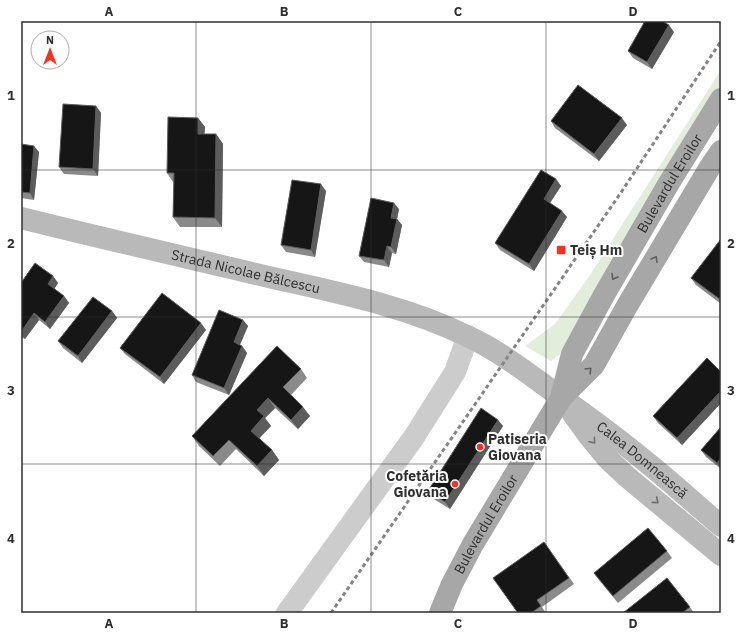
<svg xmlns="http://www.w3.org/2000/svg" width="742" height="634" viewBox="0 0 742 634" font-family="'IBM Plex Sans',sans-serif">
<rect width="100%" height="100%" fill="#fff"/>
<path fill="#e2eddb" d="M721 70V90L591 309 559 355 551 361 525 346 555 324 588 278Z"/>
<g fill="none" stroke-linecap="round" stroke-linejoin="round">
<path stroke="#ccc" stroke-width="22" d="M287 613 414 437 455 372 468 336"/>
<g stroke="#b9b9b9" stroke-width="22">
<path id="s1" d="M21 218C105 239 189 258 273 278 339 293 406 306 467 336 502 352 531 376 562 398 588 417 615 436 640 457 668 479 694 503 721 526"/>
<path d="M573 414 589 436 607 458 626 476 721 555"/>
</g>
<g stroke="#a7a7a7" stroke-width="22">
<path id="s2" d="M561 398 572 354 585 330 604 295 669 183 721 99"/>
<path id="s3" d="M440 613 452 584 473 544 561 398 594 365 627 306 710 167 721 151"/>
</g>
<path stroke="#848484" stroke-width="3" stroke-dasharray="4 3" stroke-linecap="butt" d="M331 613 620 194 721 41"/>
</g>
<g fill="#8a8a8a">
<path d="M674 32 652 69 633 58 628 51Z"/>
<path d="M96 106 101 113 98 176 64 174 59 167Z"/>
<path d="M198 118 205 127 204 134H216L223 144 222 227H180L173 217 174 182H173L167 173Z"/>
<path d="M551 121 627 125 599 161 555 128Z"/>
<path d="M21 144 39 152 34 200 21 198Z"/>
<path d="M556 179 561 186 550 203 567 217 534 271 500 250 495 243Z"/>
<path d="M326 191 315 257 286 252 281 245Z"/>
<path d="M399 209 397 219 402 225 396 254 392 253 389 267 364 262 359 256Z"/>
<path d="M721 239V304L696 285 691 278Z"/>
<path d="M53 276 58 283 54 289 64 296 69 303 50 329 39 320 25 339 21 337V283Z"/>
<path d="M112 311 117 318 82 363 63 348 58 341Z"/>
<path d="M243 320 248 326 240 345 242 346 247 353 229 395 196 382 192 375Z"/>
<path d="M206 330 164 384 125 354 120 348Z"/>
<path d="M301 369 307 378 291 395 310 416 298 429 275 408 265 418 271 426 259 439 272 450 279 460 264 476 236 449 220 466 199 446 192 436Z"/>
<path d="M721 372V403L682 445 658 423 653 416Z"/>
<path d="M498 420 503 426 450 509 432 498 428 491Z"/>
<path d="M721 427V469L706 457 701 450Z"/>
<path d="M544 542 574 584 542 607 546 613H518Z"/>
<path d="M667 551 672 558 618 603 599 580 594 573Z"/>
<path d="M690 607 694 613H623Z"/>
</g>
<g fill="#5c5c5c">
<path d="M669 25 674 32 652 69 647 62Z"/>
<path d="M96 106 101 113 98 176 93 169Z"/>
<path d="M198 118 205 127 204 144 198 134Z"/>
<path d="M622 118 627 125 599 161 594 154Z"/>
<path d="M216 134 223 144 222 227 215 218Z"/>
<path d="M34 146 39 152 34 200 30 193Z"/>
<path d="M556 179 561 186 548 206 544 199Z"/>
<path d="M321 184 326 191 315 257 311 250Z"/>
<path d="M394 203 399 209 396 224 391 218Z"/>
<path d="M562 211 567 217 534 271 529 264Z"/>
<path d="M397 219 402 225 396 254 391 247Z"/>
<path d="M387 246 392 253 389 267 384 260Z"/>
<path d="M53 276 58 283 53 291 48 284Z"/>
<path d="M64 296 69 303 50 329 45 322Z"/>
<path d="M112 311 117 318 82 363 78 356Z"/>
<path d="M34 313 39 320 25 339 21 334V332Z"/>
<path d="M243 320 248 326 238 349 234 342Z"/>
<path d="M201 323 206 330 164 384 160 377Z"/>
<path d="M242 346 247 353 229 395 224 388Z"/>
<path d="M721 391V403L682 445 677 438Z"/>
<path d="M268 398 275 408 265 418 271 426 257 440 251 431 257 410Z"/>
<path d="M303 407 310 416 298 429 291 420Z"/>
<path d="M498 420 503 426 450 509 445 502Z"/>
<path d="M272 450 279 460 264 476 257 466Z"/>
<path d="M721 458V469L717 463Z"/>
</g>
<g fill="#161616" stroke="#5c5c5c">
<path d="M645 21H662L669 25 647 62 628 51Z"/>
<path d="M578 85 622 118 594 154 551 121Z"/>
<path d="M63 104 96 106 93 169 59 167Z"/>
<path d="M168 117 198 118V134H216L215 218 173 217 174 173H167Z"/>
<path d="M21 144 34 146 30 193 21 192Z"/>
<path d="M541 170 556 179 544 199 562 211 529 264 495 243Z"/>
<path d="M292 180 321 184 311 250 281 245Z"/>
<path d="M371 198 394 203 391 218 397 219 391 247 387 246 384 260 359 256Z"/>
<path d="M721 239V300L691 278Z"/>
<path d="M35 263 53 276 48 284 64 296 45 322 34 313 21 332V283Z"/>
<path d="M162 293 201 323 160 377 120 348Z"/>
<path d="M93 297 112 311 78 356 58 341Z"/>
<path d="M219 310 243 320 234 342 242 346 224 388 192 375Z"/>
<path d="M277 346 301 369 283 387 303 407 291 420 268 398 257 410 264 416 251 431 272 450 257 466 229 440 213 456 192 436Z"/>
<path d="M707 358 721 372V391L677 438 653 416Z"/>
<path d="M481 408 498 420 445 502 428 491Z"/>
<path d="M721 427V458L717 463 701 450Z"/>
<path d="M648 528 667 551 613 596 594 573Z"/>
<path d="M544 542 569 578 537 600 541 606 531 613H518L493 578Z"/>
<path d="M667 578 690 607 682 613H623Z"/>
</g>
<defs><path id="oneway-chevron" d="M-2-3.5L2.5 0L-2 3.5" fill="none" stroke-width="1.6" stroke-linecap="round" stroke-linejoin="round"/></defs>
<g stroke="#5f5f5f">
<use href="#oneway-chevron" transform="translate(655 259) rotate(-59)"/>
<use href="#oneway-chevron" transform="translate(614 277) rotate(121)"/>
<use href="#oneway-chevron" transform="translate(589 370) rotate(-46)"/>
</g>
<g stroke="#6d6d6d">
<use href="#oneway-chevron" transform="translate(593 441) rotate(50)"/>
<use href="#oneway-chevron" transform="translate(656 501) rotate(40)"/>
</g>
<path fill="none" stroke="#2f2f2f" stroke-width="1" stroke-opacity="0.55" d="M196 21V613M371 21V613M546 21V613M21 170H721M21 317H721M21 464H721"/>
<g fill="#f43223" stroke="#fff" stroke-width="1.5">
<rect x="556" y="245" width="10" height="10" rx="2"/>
<circle cx="480" cy="447" r="4"/>
<circle cx="455" cy="484" r="4"/>
</g>
<g text-anchor="middle" dominant-baseline="central" stroke-width="4" stroke-linejoin="round" paint-order="stroke">
<g font-size="14" fill="#2f2f2f" stroke="#fff">
<text stroke="none"><textPath href="#s2" startOffset="242">Bulevardul Eroilor</textPath></text>
<text stroke="none"><textPath href="#s1" startOffset="231">Strada Nicolae Bălcescu</textPath></text>
<text stroke="none"><textPath href="#s1" startOffset="677">Calea Domnească</textPath></text>
<text stroke="none"><textPath href="#s3" startOffset="100">Bulevardul Eroilor</textPath></text>
</g>
<g font-size="14" font-weight="bold" fill="#2f2f2f" stroke="#fff" text-anchor="start">
<text x="570" y="250">Teiș Hm</text>
<text x="488" y="439">Patiseria<tspan x="488" dy="16">Giovana</tspan></text>
<text x="447" y="476" text-anchor="end">Cofetăria<tspan x="447" dy="16">Giovana</tspan></text>
</g>
</g>
<rect width="742" height="634" fill="none" stroke="#ffffff" stroke-width="44"/>
<g transform="translate(50 50)"><circle r="19" fill="#ffffff" stroke="#acacac"/>
<path d="M0-3L7 15L0 10L-7 15Z" fill="#f43223"/>
<text y="-6" font-size="11" font-weight="bold" text-anchor="middle" fill="#2f2f2f">N</text>
</g>
<rect x="22" y="22" width="698" height="590" fill="none" stroke="#2f2f2f" stroke-width="1.5"/>
<g font-size="13" text-anchor="middle" font-weight="bold" fill="#2f2f2f">
<text x="109" y="16">A</text>
<text x="284" y="16">B</text>
<text x="458" y="16">C</text>
<text x="633" y="16">D</text>
<text x="11" y="100">1</text>
<text x="731" y="100">1</text>
<text x="11" y="248">2</text>
<text x="731" y="248">2</text>
<text x="11" y="395">3</text>
<text x="731" y="395">3</text>
<text x="11" y="543">4</text>
<text x="731" y="543">4</text>
<text x="109" y="628">A</text>
<text x="284" y="628">B</text>
<text x="458" y="628">C</text>
<text x="633" y="628">D</text>
</g>
</svg>
